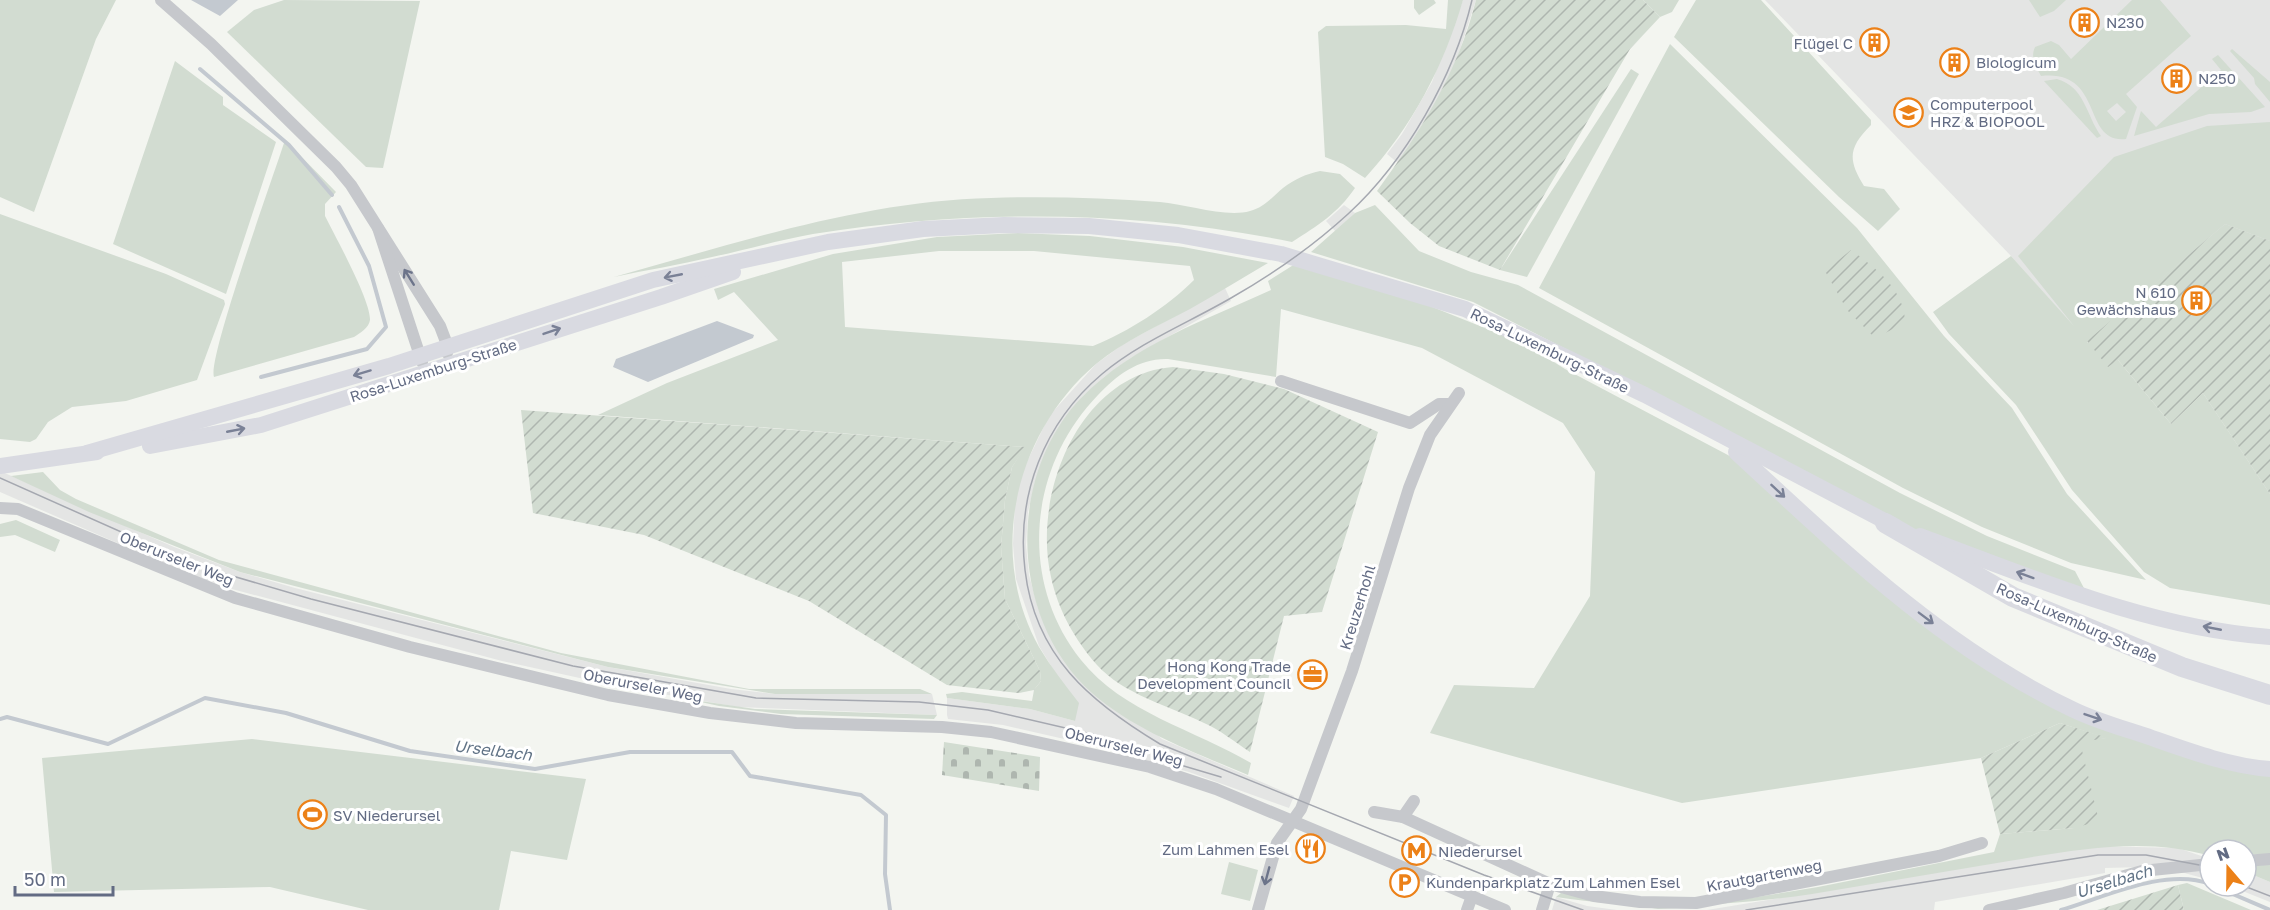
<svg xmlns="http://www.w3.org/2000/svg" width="2270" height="910" viewBox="0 0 2270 910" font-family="'Golos Text',sans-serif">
<defs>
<pattern id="cemetery-stones" width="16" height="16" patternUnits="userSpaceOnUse" patternTransform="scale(1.5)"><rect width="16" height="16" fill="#d2dcd1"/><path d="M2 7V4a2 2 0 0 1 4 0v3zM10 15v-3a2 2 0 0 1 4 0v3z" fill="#aeb6af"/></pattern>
<pattern id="garden-furrows" width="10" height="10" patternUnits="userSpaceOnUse" patternTransform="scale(1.5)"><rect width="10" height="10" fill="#d2dcd1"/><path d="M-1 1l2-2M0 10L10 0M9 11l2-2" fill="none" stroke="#aeb6af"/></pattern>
</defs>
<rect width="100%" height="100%" fill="#f3f5f0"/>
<g fill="#e4e5e4">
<path d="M1463 0H1476L1460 50 1445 88 1398 163 1387 154 1402 134 1432 82Z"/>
<path d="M1765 0H2270V494L2203 393 2118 360 2087 341 2011 256Z"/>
<path d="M1344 205 1355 213 1336 232 1326 221Z"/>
<path d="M1225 288 1231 301 1131 358 1104 377 1082 397 1053 437 1035 482 1028 512 1026 545 1029 575 1038 608 1051 639 1162 739 1294 796 1289 808 1189 772 1095 746 1003 725 948 719 947 715V698L1030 709 1075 721 1056 674 1039 646 1016 579 1013 544 1015 501 1024 468 1049 416 1096 364 1122 345Z"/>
<path d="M0 471 174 547 240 572 295 588 608 667 731 689 775 694H932L937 715 738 707 616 686 502 661 232 589 184 572 0 492Z"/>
<path d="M2095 846 2178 848 2210 859V880L2177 871 2143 867 2105 868V873L1935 902 1934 910H1707Z"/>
<path d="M2246 872 2270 882V902L2230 886H2246Z"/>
<path d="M1556 897 1587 906 1617 910H1552Z"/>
</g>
<g fill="#d2dcd1" fill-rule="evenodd">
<path d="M0 0H116L96 39 34 212 0 197Z"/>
<path d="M284 0 420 1 383 168 366 167 227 32 254 10Z"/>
<path d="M1414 0H1434L1436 3 1419 15 1414 8Z"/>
<path d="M1448 0H1463C1444 66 1412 127 1365 178L1343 164 1325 157 1318 32 1326 26 1406 25 1446 29Z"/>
<path d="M1643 0H1679L1672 12 1660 17Z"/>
<path d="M1696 0H1761L1871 120V125C1849 147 1847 159 1864 186L1884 189 1900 209 1878 231 1839 197 1674 37Z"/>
<path d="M2029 0H2066L2054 11 2040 17Z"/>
<path d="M2132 0H2160L2191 36 2126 94 2137 107 2126 139C2081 144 2105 69 2041 76 2036 66 2030 58 2035 47L2051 41 2059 45 2071 59ZM2117 103 2126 112 2116 121 2107 111Z"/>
<path d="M1670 44 1857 228 1944 336 2012 408 2067 494 2146 580 2071 563 1982 527 1903 488 1539 288Z"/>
<path d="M2232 49 2270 82V102L2255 84 2254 78 2230 51Z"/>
<path d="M2218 55 2265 107 2251 112 2209 114 2134 136 2141 111 2156 127 2221 70 2212 59Z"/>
<path d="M175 61 223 97V105L276 142 226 294 113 244Z"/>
<path d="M1631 69 1639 74 1527 277 1500 270Z"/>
<path d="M2057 79C2085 87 2086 115 2101 136L2097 138 2044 81Z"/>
<path d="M2270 122V241L2225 224 2087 342 2118 360 2171 424 2203 393 2270 494V605L2170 588 2144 572 2072 490 2016 405 1949 334 1933 312 2011 256 2074 326 2018 256 2114 157 2207 126Z"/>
<path d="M285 140 336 192 325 204V216C335 236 371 301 370 320 369 328 360 333 354 337L214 377C207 359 275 172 285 140Z"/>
<path d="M1320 171 1340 174 1355 188C1338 213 1317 226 1292 242 1134 210 972 209 813 234 779 240 745 250 712 257 679 265 646 270 614 277 737 243 862 201 991 198 1048 196 1104 198 1160 202 1186 204 1226 218 1250 211 1264 208 1273 196 1283 188 1295 179 1306 174 1320 171Z"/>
<path d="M1375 205 1419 251 1471 272 1518 285 1900 493 1987 536 2075 571 2086 592 1885 523 1647 390 1473 302 1311 252 1355 213Z"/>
<path d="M0 214 166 274 224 300 225 304 197 380 126 401 72 407 48 422 36 439 30 442 0 439Z"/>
<path d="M1018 233 1090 236 1183 247 1268 263C1242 278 1217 294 1190 309 1158 326 1124 341 1096 364 1016 432 986 552 1039 647 1051 667 1065 685 1079 703L1075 721 1030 709 947 698 946 694 962 692 1032 701 1034 690 1041 681 1040 671 1005 599 1001 547 1005 500 1012 467 1025 447 598 415 667 383 778 340 734 292 718 300 714 289 833 254 937 237ZM939 251H1034L1190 266 1194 280C1167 307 1128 332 1093 346L845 327 842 262Z"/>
<path d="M1295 264 1410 298 1527 345 1565 369 1743 463 1878 582 2074 717 2270 773V854L2246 855V850H2210V856C2145 836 2074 850 2009 861 1943 872 1878 883 1812 894 1726 907 1641 910 1556 897L1561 893 1658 909 1695 907 1818 887 1994 852 2000 834 2074 828 2080 741 2106 738 2060 723 1981 758 1682 803 1430 733 1454 685 1534 688 1590 596 1595 472 1563 423 1422 348 1281 309 1276 377 1168 359C1139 358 1117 375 1098 395 1028 467 1018 581 1081 660 1122 712 1195 730 1251 763L1248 775C1194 752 1137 732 1092 693 1009 619 1006 475 1082 397 1134 344 1206 320 1271 290L1268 281Z"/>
<path d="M43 472 60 490 76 499 219 560 561 653 749 689H920L932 694H775L608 667 240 572 89 512 11 476Z"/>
<path d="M16 520 60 540 55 552 15 535 0 537V524Z"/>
<path d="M687 699 755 709 937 715 934 719 781 714 719 706Z"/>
<path d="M252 739 586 779 567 860 511 851 499 910H368L270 887 54 892 42 758Z"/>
<path d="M1229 862 1258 870 1250 901 1221 894Z"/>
<path d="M2270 864V882L2246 872V867Z"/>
<path d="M2187 883 2251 910H2184L2178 885Z"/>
</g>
<path fill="url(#cemetery-stones)" d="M944 742 1040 757 1039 791 942 775Z"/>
<g fill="url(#garden-furrows)">
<path d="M1476 0H1643L1660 17 1630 49 1500 270 1439 246 1410 223 1377 191C1421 131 1458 72 1476 0Z"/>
<path d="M2225 224 2270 241V494L2203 393 2171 424 2118 360 2108 367 2087 341Z"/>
<path d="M1851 250C1876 268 1905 290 1905 323L1875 338 1847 310 1825 271Z"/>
<path d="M1173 367 1224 374 1284 389 1378 432 1322 612 1284 616 1250 752C1235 742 1220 730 1204 723 1169 706 1123 694 1097 665 1075 640 1058 610 1051 577 1032 495 1079 374 1173 367Z"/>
<path d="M521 410 1026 447 1012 467 1005 500 1001 547 1005 599 1040 671 1041 681 1034 690 1019 693 947 685 809 601 644 535 533 513Z"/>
<path d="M2060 723 2108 738 2080 742 2099 821 2074 828 2000 834 1981 758Z"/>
<path d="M2178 885 2184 910H2097Z"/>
</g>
<g fill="#c3c9d0">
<path d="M191 0H238L220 16Z"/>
<path d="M717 321 754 335 753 338 648 382 613 367 616 359Z"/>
</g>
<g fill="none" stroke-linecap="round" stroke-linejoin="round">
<g stroke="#c3c9d0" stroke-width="4">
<path d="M200 69 289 145 332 195"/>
<path d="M261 377 367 349 386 327 369 266 339 207"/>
<path d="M0 719 7 717 108 744 205 698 286 713 410 751 535 769 630 752H732L750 776 861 795 886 815 885 874 890 910"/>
<path d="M2214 886 2270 910"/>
<path d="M2061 910C2105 897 2166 867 2210 884"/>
</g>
<g stroke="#c6c8cc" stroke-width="12">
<path d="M161 0 211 44 336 167 351 185 440 326 448 347 447 353"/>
<path d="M378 228 422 362"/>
<path d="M1281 381 1410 423 1439 404H1450"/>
<path d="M0 508 18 509 235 598 410 647 608 695 710 713 796 723 942 727 991 732 1150 767 1216 789 1505 910"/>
<path d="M1374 812 1403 817 1550 884 1594 896 1640 902 1696 903 1939 856 1982 843"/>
<path d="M1403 817 1414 801"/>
<path d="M2246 861 2270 859"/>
<path d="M1258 910 1277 843 1301 809 1352 671 1409 488 1430 435 1459 393"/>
<path d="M1467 910 1472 896"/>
<path d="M1542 910 1550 884"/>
<path d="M1989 910 2064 893 2142 871 2210 864"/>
</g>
<g stroke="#d9dae1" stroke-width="16">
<path d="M150 446 261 425 661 297 733 272"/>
<path d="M1736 452C1841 549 1943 648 2074 710 2099 722 2126 729 2152 738 2189 751 2230 766 2270 769"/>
<path d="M87 453 389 366 653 280 828 242 923 229 1004 225 1089 226 1178 235 1281 254 1465 309 1645 395 1896 527"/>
<path d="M0 466 97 452"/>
<path d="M1920 536C2034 578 2148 628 2270 637"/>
</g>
<path stroke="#d9dae1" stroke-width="20" d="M1885 523 2013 597 2182 667 2270 695"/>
<g stroke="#a5a8b0" stroke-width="1.5">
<path d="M1472 0C1454 76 1406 161 1348 214 1312 247 1273 274 1231 298 1188 323 1140 342 1102 374 1044 423 1016 495 1025 570 1035 656 1090 702 1160 744L1484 875 1583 910"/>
<path d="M0 478 164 551 219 572 311 599 573 666 756 698 919 702 988 710 1100 736 1175 759"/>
<path d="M1167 761 1221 777"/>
<path d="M2244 886 2270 896"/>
<path d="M1746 910 2098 855H2146L2210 867"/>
</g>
</g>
<defs><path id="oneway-shaft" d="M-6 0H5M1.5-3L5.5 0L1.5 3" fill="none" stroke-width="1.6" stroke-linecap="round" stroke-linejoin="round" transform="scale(1.5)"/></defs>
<g stroke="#7a8196">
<use href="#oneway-shaft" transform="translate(673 276) rotate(169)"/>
<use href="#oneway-shaft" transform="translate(552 331) rotate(-19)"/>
<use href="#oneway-shaft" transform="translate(362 373) rotate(163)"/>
<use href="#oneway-shaft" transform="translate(236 430) rotate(-11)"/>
<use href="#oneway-shaft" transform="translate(1778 491) rotate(43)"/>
<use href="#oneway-shaft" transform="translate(2025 575) rotate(-160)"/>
<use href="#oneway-shaft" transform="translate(1926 618) rotate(37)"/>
<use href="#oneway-shaft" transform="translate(2212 628) rotate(-169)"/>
<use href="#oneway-shaft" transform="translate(2093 717) rotate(19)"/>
</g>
<g stroke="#6c748a">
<use href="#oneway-shaft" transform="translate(409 277) rotate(-122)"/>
<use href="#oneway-shaft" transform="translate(1267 876) rotate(105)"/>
</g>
<defs>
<symbol id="building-ring" viewBox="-11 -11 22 22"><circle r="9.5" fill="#fff" stroke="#ec8118" stroke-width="1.5"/><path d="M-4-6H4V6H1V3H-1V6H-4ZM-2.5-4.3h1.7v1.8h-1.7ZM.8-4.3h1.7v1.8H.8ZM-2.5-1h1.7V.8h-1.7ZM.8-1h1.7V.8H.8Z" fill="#ec8118"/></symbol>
<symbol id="university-ring" viewBox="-11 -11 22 22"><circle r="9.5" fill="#fff" stroke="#ec8118" stroke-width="1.5"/><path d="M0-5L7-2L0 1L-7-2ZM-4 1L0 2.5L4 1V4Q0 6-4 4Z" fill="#ec8118"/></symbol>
<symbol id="office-ring" viewBox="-11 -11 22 22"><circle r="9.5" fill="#fff" stroke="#ec8118" stroke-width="1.5"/><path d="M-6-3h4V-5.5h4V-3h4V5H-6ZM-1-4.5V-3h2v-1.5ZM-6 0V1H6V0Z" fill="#ec8118"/></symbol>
<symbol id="stadium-ring" viewBox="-11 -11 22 22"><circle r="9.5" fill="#fff" stroke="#ec8118" stroke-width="1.5"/><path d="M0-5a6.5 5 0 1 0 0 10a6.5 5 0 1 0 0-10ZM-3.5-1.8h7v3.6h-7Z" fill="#ec8118"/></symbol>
<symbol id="restaurant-ring" viewBox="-11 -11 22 22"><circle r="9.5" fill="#fff" stroke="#ec8118" stroke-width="1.5"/><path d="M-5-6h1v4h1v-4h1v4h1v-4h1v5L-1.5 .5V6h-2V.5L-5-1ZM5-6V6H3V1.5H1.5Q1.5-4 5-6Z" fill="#ec8118"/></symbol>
<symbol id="metro-ring" viewBox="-11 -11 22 22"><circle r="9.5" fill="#fff" stroke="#ec8118" stroke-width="1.5"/><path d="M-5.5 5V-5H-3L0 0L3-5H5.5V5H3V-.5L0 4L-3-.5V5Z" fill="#ec8118"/></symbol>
<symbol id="parking-ring" viewBox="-11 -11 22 22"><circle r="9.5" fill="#fff" stroke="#ec8118" stroke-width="1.5"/><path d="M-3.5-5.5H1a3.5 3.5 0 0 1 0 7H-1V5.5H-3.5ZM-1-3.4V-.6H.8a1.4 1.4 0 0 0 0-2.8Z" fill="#ec8118"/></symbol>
</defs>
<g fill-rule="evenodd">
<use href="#building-ring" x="2068" y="6" width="33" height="33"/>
<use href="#building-ring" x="1858" y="26" width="33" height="33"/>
<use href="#building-ring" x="1938" y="46" width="33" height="33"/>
<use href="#building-ring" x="2160" y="62" width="33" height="33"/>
<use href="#university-ring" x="1892" y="96" width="33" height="33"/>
<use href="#building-ring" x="2180" y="284" width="33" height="33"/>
<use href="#office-ring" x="1296" y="658" width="33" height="33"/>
<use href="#stadium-ring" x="296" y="798" width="33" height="33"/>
<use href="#restaurant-ring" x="1294" y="832" width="33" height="33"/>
<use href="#metro-ring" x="1400" y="834" width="33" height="33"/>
<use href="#parking-ring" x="1388" y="866" width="33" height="33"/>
</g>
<g text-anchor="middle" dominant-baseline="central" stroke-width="6" stroke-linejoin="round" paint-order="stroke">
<g font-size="15" fill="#626b83" stroke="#fff" text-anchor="start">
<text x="2106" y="22">N230</text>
<text x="1853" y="43" text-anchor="end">Flügel C</text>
<text x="1976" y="62">Biologicum</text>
<text x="2198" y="78">N250</text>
<text x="1930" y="104">Computerpool<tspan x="1930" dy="17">HRZ &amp; BIOPOOL</tspan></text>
<text x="2176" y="292" text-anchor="end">N 610<tspan x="2176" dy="17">Gewächshaus</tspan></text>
<text x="1291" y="666" text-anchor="end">Hong Kong Trade<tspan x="1291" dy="17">Development Council</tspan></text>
<text x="333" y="815">SV Niederursel</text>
<text x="1289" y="849" text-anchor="end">Zum Lahmen Esel</text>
<text x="1438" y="851">Niederursel</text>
<text x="1426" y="882">Kundenparkplatz Zum Lahmen Esel</text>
</g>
<g font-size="15" fill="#626b83" stroke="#fff">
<text transform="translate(1550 350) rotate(26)">Rosa-Luxemburg-Straße</text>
<text transform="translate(433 370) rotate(-18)">Rosa-Luxemburg-Straße</text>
<text transform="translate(177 558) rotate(22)">Oberurseler Weg</text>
<text transform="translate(1357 607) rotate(-73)">Kreuzerhohl</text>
<text transform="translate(2077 622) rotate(24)">Rosa-Luxemburg-Straße</text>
<text transform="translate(643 685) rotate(11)">Oberurseler Weg</text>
<text transform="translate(1124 746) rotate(14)">Oberurseler Weg</text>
<text transform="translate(1764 875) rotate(-11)">Krautgartenweg</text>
</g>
<g font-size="16" font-style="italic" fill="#627487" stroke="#fff">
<text transform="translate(493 750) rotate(7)">Urselbach</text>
<text transform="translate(2114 881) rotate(-17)">Urselbach</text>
</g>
</g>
<g transform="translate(2228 868) rotate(340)"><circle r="28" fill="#ffffff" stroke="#c0c4cd" stroke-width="1.5"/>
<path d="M0-4.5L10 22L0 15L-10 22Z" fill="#ec8118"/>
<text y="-9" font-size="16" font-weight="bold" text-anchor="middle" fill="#626b83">N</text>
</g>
<path d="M15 886v9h98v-9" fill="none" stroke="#626b83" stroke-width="3"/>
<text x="24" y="886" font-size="18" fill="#626b83" stroke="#ffffff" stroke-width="4.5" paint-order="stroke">50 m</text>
</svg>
